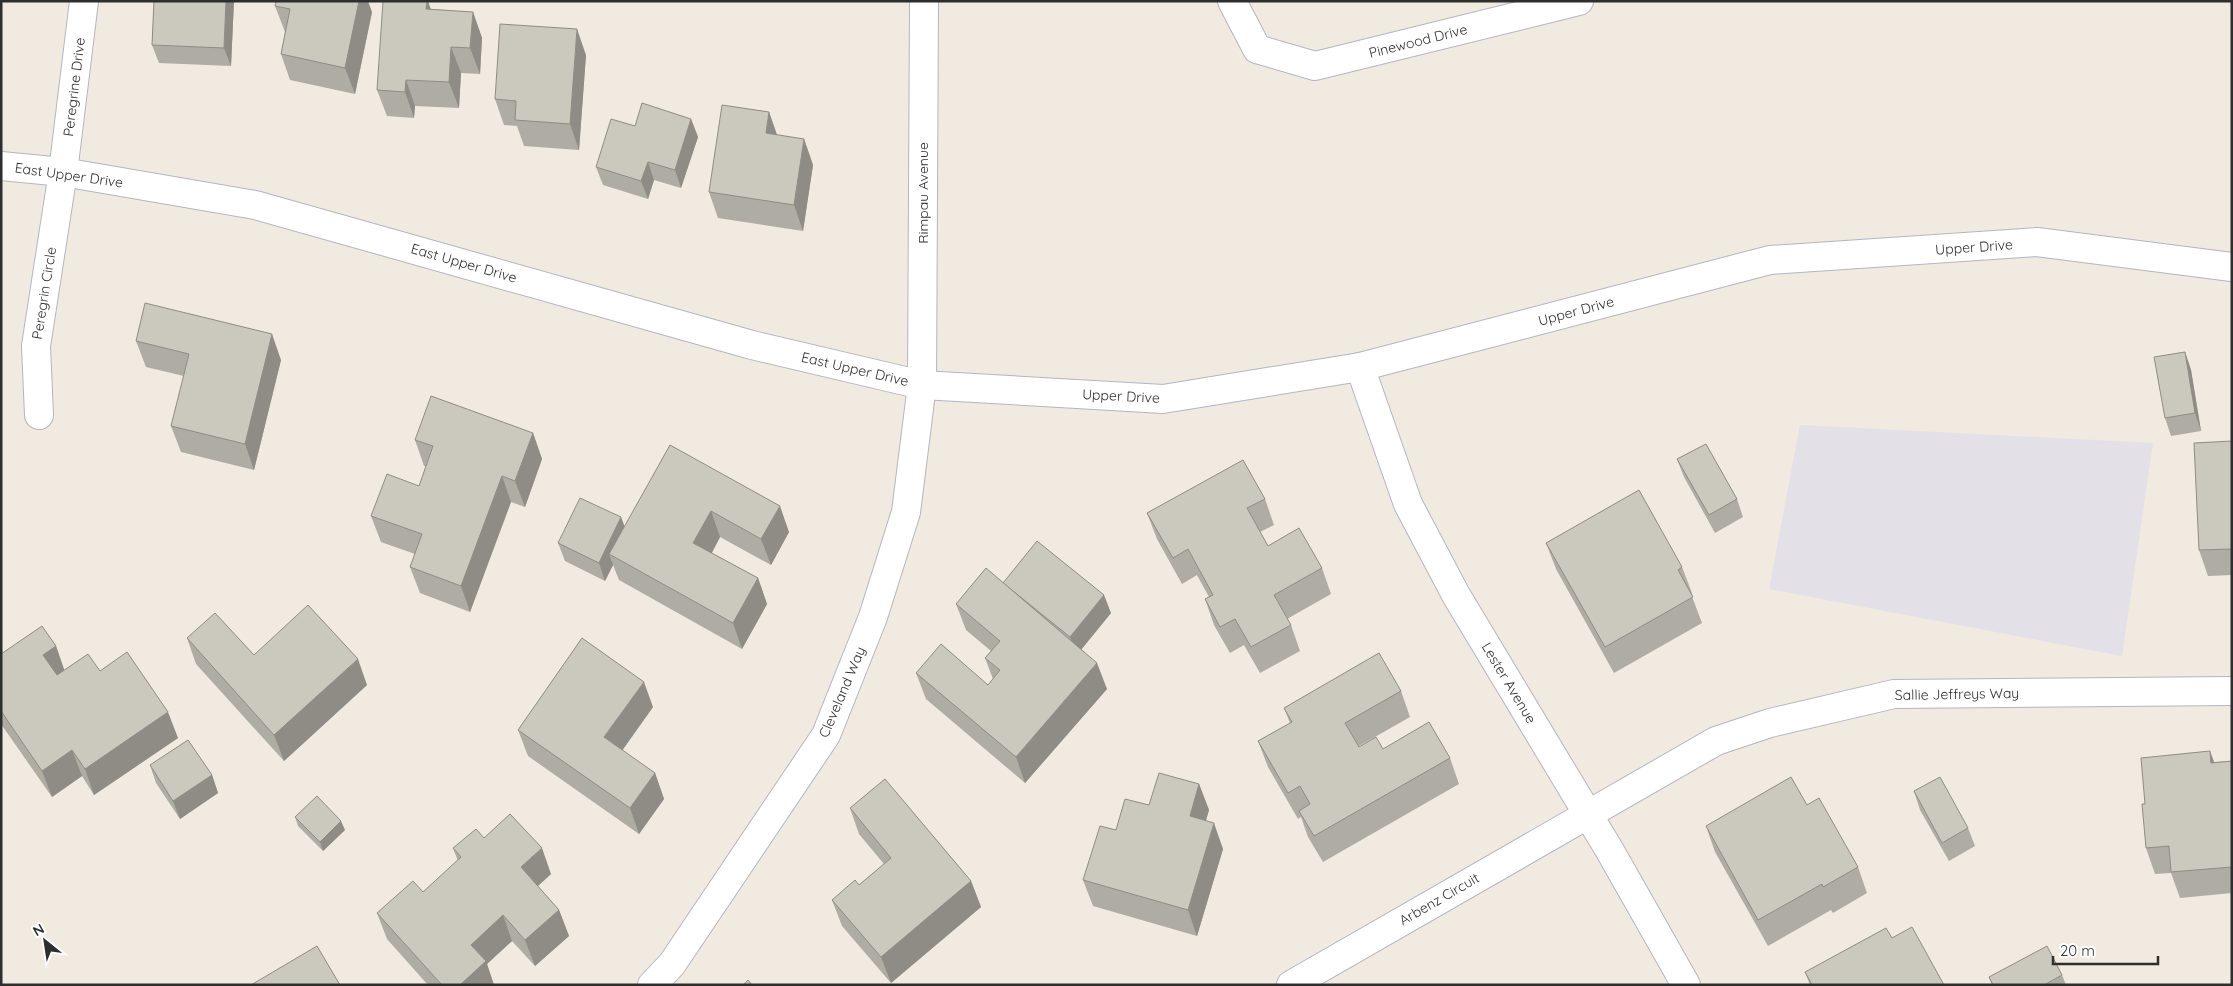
<svg xmlns="http://www.w3.org/2000/svg" width="2233" height="986" viewBox="0 0 2233 986" font-family="Quicksand,sans-serif">
<rect width="100%" height="100%" fill="#f0eae0"/>
<path fill="#e3e0e8" d="M1800 425 2153 443 2122 656 1769 589Z"/>
<g fill="none" stroke-linecap="round" stroke-linejoin="round">
<defs>
<g id="street">
<path d="M1232 1 1257 49 1315 66 1579 1"/>
<path d="M1360 367 1408 504 1456 595 1610 851 1686 985"/>
<path d="M39 415 36 346 63 172 84 1"/>
<path d="M1291 985 1716 741 1770 723 1894 694 2232 691"/>
</g>
<g id="secondary">
<path d="M1 166 63 172 255 205 752 345 922 385 1163 399 1360 367 1770 260 2037 242 2232 267"/>
<path d="M652 985 672 964 826 735 873 617 906 512 922 385 924 1"/>
</g>
</defs>
<use href="#street" stroke="#b4b5c2" stroke-width="30"/>
<use href="#secondary" stroke="#b4b5c2" stroke-width="30"/>
<use href="#street" stroke="#fff" stroke-width="28"/>
<use href="#secondary" stroke="#fff" stroke-width="28"/>
</g>
<g fill="#afaca3">
<path d="M154 1H234L231 66 159 63 152 45Z"/>
<path d="M428 1 430 9 473 12 482 38 480 74 461 73 459 108 415 106 414 118 387 116 377 90Z"/>
<path d="M275 6 372 12 355 94 290 80 281 54 285 32Z"/>
<path d="M586 55 579 150 524 146 517 126 504 125 495 99Z"/>
<path d="M769 112 777 135 804 139 813 165 803 231 718 218 709 192Z"/>
<path d="M691 119 698 137 681 188 654 180 648 199 603 185 596 167 635 126Z"/>
<path d="M136 341 281 360 254 470 181 452 171 426 184 376 146 367Z"/>
<path d="M2185 352 2191 370 2201 431 2171 436 2165 418Z"/>
<path d="M533 433 542 459 525 507 511 502 470 612 420 593 410 567 415 554 381 542 371 516 419 486 426 466H424L415 440Z"/>
<path d="M2232 441V575L2208 576 2199 550Z"/>
<path d="M670 445 789 532 771 565 720 537 712 553 758 578 767 604 742 649 619 580 613 565 605 581 565 561 558 543 625 527Z"/>
<path d="M1677 459 1737 499 1743 517 1715 533 1684 477Z"/>
<path d="M1265 499 1274 525 1260 532 1268 546 1322 568 1331 594 1287 619 1291 625 1300 651 1260 673 1244 645 1230 653 1214 625 1205 599 1209 597 1197 575 1182 584 1157 539 1147 513Z"/>
<path d="M1546 543 1682 567 1692 593 1691 594 1702 623 1614 673 1556 569Z"/>
<path d="M1003 583 1111 613 1081 649 1107 689 1025 783 926 699 916 673 988 685 993 679 985 658 991 651 966 630 956 604Z"/>
<path d="M187 638 254 655 367 685 284 761 196 664Z"/>
<path d="M56 646 64 670 100 671 178 738 94 795 82 776 52 797 1 724V654Z"/>
<path d="M1401 691 1410 717 1359 746V747L1383 749 1450 758 1459 784 1323 862 1308 837 1301 817 1298 819 1268 767 1258 741 1290 723 1284 708Z"/>
<path d="M653 707 622 751 655 773 664 799 639 834 528 756 518 730Z"/>
<path d="M2210 751 2214 762 2232 761V893L2180 898 2171 873 2155 874 2146 848Z"/>
<path d="M150 765 212 775 218 793 180 819 156 783Z"/>
<path d="M1199 784 1209 810 1206 821 1223 849 1197 936 1093 906 1083 880 1116 830 1149 805Z"/>
<path d="M1914 791 1968 828 1975 846 1949 861 1920 810Z"/>
<path d="M1807 805 1858 867 1867 893 1833 913 1831 910 1768 946 1715 852 1706 826Z"/>
<path d="M850 808 971 881 981 907 891 983 842 926 832 900 859 885 884 864 859 834Z"/>
<path d="M295 817 345 830 323 851 298 826Z"/>
<path d="M484 838 551 874 538 886 559 910 569 936 535 966 512 941 487 964 494 985H428L387 939 377 913 423 892 458 861 453 848Z"/>
<path d="M1892 938 1944 985H1810L1805 972Z"/>
<path d="M2062 975 2066 985H1992L1989 977Z"/>
</g>
<g fill="#8e8c85">
<path d="M226 1H234L231 66 224 48Z"/>
<path d="M359 1H368L372 12 355 94 345 68Z"/>
<path d="M427 1H428L436 25 426 9Z"/>
<path d="M473 12 482 38 480 74 470 48Z"/>
<path d="M577 29 586 55 579 150 570 124Z"/>
<path d="M451 47 461 73 459 108 449 82Z"/>
<path d="M406 80 415 106 414 118 405 92Z"/>
<path d="M769 112 778 138 766 133Z"/>
<path d="M691 119 698 137 681 188 675 170Z"/>
<path d="M804 139 813 165 803 231 794 205Z"/>
<path d="M648 162 654 180 648 199 641 181Z"/>
<path d="M272 334 281 360 254 470 245 444Z"/>
<path d="M2185 352 2191 370 2201 431 2195 413Z"/>
<path d="M533 433 542 459 525 507 515 481Z"/>
<path d="M502 476 511 502 470 612 461 586Z"/>
<path d="M780 506 789 532 771 565 761 539Z"/>
<path d="M711 511 720 537 703 569 693 543Z"/>
<path d="M621 517 628 535 609 554 613 565 605 581 599 563Z"/>
<path d="M758 578 767 604 742 649 733 623Z"/>
<path d="M1104 595 1111 613 1077 655 1070 637Z"/>
<path d="M56 646 65 672 52 681 43 655Z"/>
<path d="M358 659 367 685 284 761 274 735Z"/>
<path d="M1097 663 1107 689 1025 783 1016 757Z"/>
<path d="M644 682 653 707 613 763 604 737Z"/>
<path d="M168 712 178 738 94 795 85 769Z"/>
<path d="M72 750 82 776 52 797 42 771Z"/>
<path d="M2210 751 2219 777 2211 763Z"/>
<path d="M655 773 664 799 639 834 630 808Z"/>
<path d="M212 775 218 793 180 819 173 801Z"/>
<path d="M1199 784 1209 810 1199 842 1190 816Z"/>
<path d="M341 821 345 830 323 851 320 842Z"/>
<path d="M1214 823 1223 849 1197 936 1188 910Z"/>
<path d="M542 848 551 874 530 893 521 867Z"/>
<path d="M971 881 981 907 891 983 881 957Z"/>
<path d="M559 910 569 936 535 966 525 940Z"/>
<path d="M503 915 512 941 487 964 494 985H460L471 945Z"/>
</g>
<g fill="#cbc8be" stroke="#8e8c85">
<path d="M154 1H226L224 48 152 45Z"/>
<path d="M276 1H359L345 68 281 54 290 9 275 6Z"/>
<path d="M383 1H427L426 9 473 12 470 48 451 47 449 82 406 80 405 92 377 90Z"/>
<path d="M500 24 577 29 570 124 515 120 516 101 495 99Z"/>
<path d="M642 103 691 119 675 170 648 162 641 181 596 167 611 119 635 126Z"/>
<path d="M722 105 769 112 766 133 804 139 794 205 709 192Z"/>
<path d="M145 303 272 334 245 444 171 426 189 354 136 341Z"/>
<path d="M2185 352 2195 413 2165 418 2154 357Z"/>
<path d="M431 396 533 433 515 481 502 476 461 586 410 567 422 534 371 516 387 474 419 486 433 446 415 440Z"/>
<path d="M2232 441V549L2199 550 2194 443Z"/>
<path d="M1706 444 1737 499 1709 515 1677 459Z"/>
<path d="M670 445 780 506 761 539 711 511 693 543 758 578 733 623 609 554Z"/>
<path d="M1243 460 1265 499 1247 508 1268 546 1299 528 1322 568 1274 595 1291 625 1251 647 1235 619 1220 627 1205 599 1213 595 1188 549 1173 558 1147 513Z"/>
<path d="M1639 490 1682 567 1678 570 1693 597 1605 647 1546 543Z"/>
<path d="M580 498 621 517 599 563 558 543Z"/>
<path d="M1037 541 1104 595 1070 637 1003 583Z"/>
<path d="M986 568 1097 663 1016 757 916 673 941 644 988 685 1000 670 985 658 1000 641 956 604Z"/>
<path d="M308 605 358 659 274 735 187 638 215 613 254 655Z"/>
<path d="M42 626 56 646 43 655 57 675 88 654 100 671 127 652 168 712 85 769 72 750 42 771 1 711V654Z"/>
<path d="M582 638 644 682 604 737 655 773 630 808 518 730Z"/>
<path d="M1379 653 1401 691 1345 723 1359 747 1376 737 1383 749 1429 722 1450 758 1314 836 1299 811 1310 804 1300 786 1288 793 1258 741 1292 722 1284 708Z"/>
<path d="M188 740 212 775 173 801 150 765Z"/>
<path d="M2210 751 2211 763 2232 761V867L2171 872 2169 846 2146 848 2142 804H2145L2141 758Z"/>
<path d="M1159 773 1199 784 1190 816 1214 823 1188 910 1083 880 1100 826 1116 830 1125 799 1149 805Z"/>
<path d="M1791 777 1807 805 1819 798 1858 867 1823 887 1822 884 1758 920 1706 826Z"/>
<path d="M1940 777 1968 828 1942 843 1914 791Z"/>
<path d="M885 779 971 881 881 957 832 900 855 880 859 885 891 858 850 808Z"/>
<path d="M317 796 341 821 320 842 295 817Z"/>
<path d="M510 814 542 848 521 867 559 910 525 940 503 915 471 945 486 961 460 985H442L377 913 413 881 423 892 461 857 453 848 476 829 484 838Z"/>
<path d="M1912 927 1944 985H1812L1805 972 1886 928 1892 938Z"/>
<path d="M317 946 340 985H251Z"/>
<path d="M2047 946 2062 975 2044 985H1993L1989 977Z"/>
<path d="M748 980 752 985H743Z"/>
</g>
<g text-anchor="middle" dominant-baseline="central" stroke-width="4.5" stroke-linejoin="round" paint-order="stroke">
<g font-size="14" fill="#2e2e2e" stroke="#fff">
<text transform="translate(1418 41) rotate(-14)">Pinewood Drive</text>
<text transform="translate(74 87) rotate(-83)">Peregrine Drive</text>
<text transform="translate(69 175) rotate(8)">East Upper Drive</text>
<text transform="translate(923 193) rotate(-90)">Rimpau Avenue</text>
<text transform="translate(1974 247) rotate(-4)">Upper Drive</text>
<text transform="translate(464 263) rotate(16)">East Upper Drive</text>
<text transform="translate(44 293) rotate(-81)">Peregrin Circle</text>
<text transform="translate(1576 311) rotate(-15)">Upper Drive</text>
<text transform="translate(855 369) rotate(13)">East Upper Drive</text>
<text transform="translate(1121 396) rotate(3)">Upper Drive</text>
<text transform="translate(1509 683) rotate(59)">Lester Avenue</text>
<text transform="translate(842 692) rotate(-67)">Cleveland Way</text>
<text transform="translate(1957 694) rotate(-1)">Sallie Jeffreys Way</text>
<text transform="translate(1439 899) rotate(-30)">Arbenz Circuit</text>
</g>
</g>
<rect width="2233" height="986" fill="none" stroke="#2e2e2e" stroke-width="5"/>
<g transform="translate(45 941) rotate(330)" stroke="#ffffff" stroke-width="4" paint-order="stroke">
<path d="M0-4L9 19L0 12L-9 19Z" fill="#2e2e2e"/>
<text y="-8" font-size="14" font-weight="bold" text-anchor="middle" fill="#2e2e2e">N</text>
</g>
<path d="M2053 956v8h105v-8" fill="none" stroke="#2e2e2e" stroke-width="2.5"/>
<text x="2060" y="956" font-size="15" fill="#2e2e2e" stroke="#ffffff" stroke-width="4" paint-order="stroke">20 m</text>
</svg>
